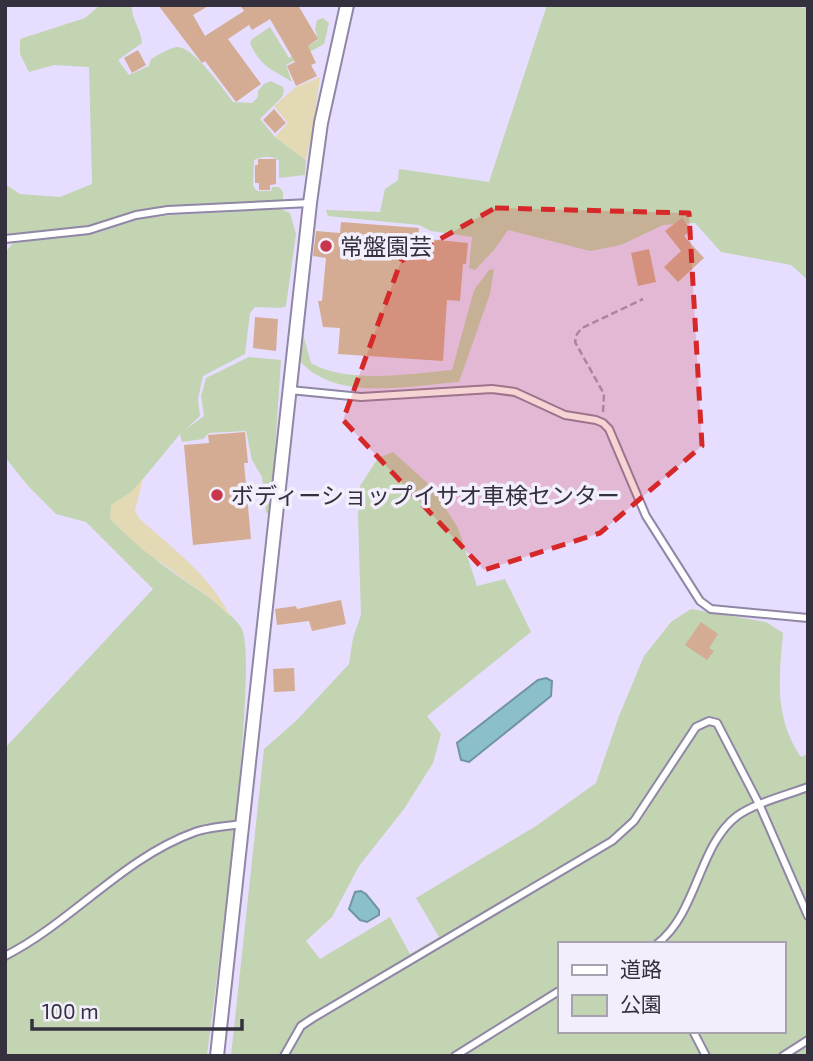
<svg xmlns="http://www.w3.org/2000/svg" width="813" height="1061" viewBox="0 0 813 1061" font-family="'Exo 2','Noto Sans JP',sans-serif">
<rect width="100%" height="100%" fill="#e7ddff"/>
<g fill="#c2d4b2" fill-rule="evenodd">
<path d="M100 5H132C130 17 141 28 142 43L118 60 129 75 149 66 151 59C158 55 169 48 177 47 192 45 224 90 233 102L252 103 258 97V91L264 84 271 81 283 87 284 91 282 97 260 119 275 137 306 160 305 175 279 178V161C271 155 263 156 254 160L253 186 257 191H271L272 187H279L283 192V202L135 212 88 227 5 236V184L20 194 60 197 92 184V181L89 67 54 65 29 72 20 54V39L85 18Z"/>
<path d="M547 5H801L802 8 808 6V280L791 265 721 252 695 223 663 225 621 245 590 251 508 230 494 250 475 270 469 268 472 237 431 231 419 225 328 216 326 210 380 212 385 189 398 180 399 169 489 182Z"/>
<path d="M323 18 329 23 324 44 286 65 292 82C272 69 261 68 250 43L252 39 270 27 289 58 318 40 315 29 317 20Z"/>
<path d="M281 209 290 213 296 234 286 306 281 308 255 307 250 313 245 354 203 376 198 399 200 416 185 430 204 416 201 396 206 378 249 357 281 360 271 512 266 513 262 477 252 460 246 431 209 433 203 439 182 442 180 434 110 519C130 538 149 555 171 571 194 588 224 604 241 627 261 657 214 998 207 1056H5V748L153 589 86 522 56 514 29 487 5 457V253L13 243 93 234 139 219 172 215Z"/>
<path d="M494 269 490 294 459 382C416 385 355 398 317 375 310 372 305 366 300 361L301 334H303L311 363C347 384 411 374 452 370L474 290 489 270Z"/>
<path d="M393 452 433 488 458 528 477 586 505 579 531 632 427 716 441 734 433 763 404 809 359 866 332 917 306 941 320 959 390 917 410 954 439 937 416 898 536 826 596 783 619 716 644 656 671 622 691 609 766 622 783 633C779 678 774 718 801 757L808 754V1056H231L264 749 297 720 349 664 353 638 361 615 358 518 360 486 378 458ZM559 944H783V1031H559Z"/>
</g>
<g fill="#e3dab5">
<path d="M320 77 313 129 306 160 275 137 288 123 274 106 296 87Z"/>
<path d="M143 478 135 511 139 518C173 549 211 576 231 618L214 601 142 549 110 519 111 505 132 491Z"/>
</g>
<g fill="#8bc0ca" stroke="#7195a0" stroke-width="2">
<path d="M546 678 552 681 551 696 469 762 461 760 457 743 538 680Z"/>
<path d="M361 891 366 894 379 910V915L367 922 360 920 349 909 355 892Z"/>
</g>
<g fill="#d4ac94">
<path d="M158 5H210L193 15 205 36 244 11 240 5H298L318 39 308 46 316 63 311 65 317 76 296 86 287 66 295 62 270 19 252 30 249 25 228 39 261 84 236 102 205 61 202 63Z"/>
<path d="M138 50 146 65 132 73 124 58Z"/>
<path d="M274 109 286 123 275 133 263 120Z"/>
<path d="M258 159H276V184L270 185V190H259V183H255V165H258Z"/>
<path d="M682 218 691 230 684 236 704 258 678 282 664 267 681 251 665 231Z"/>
<path d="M341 222 419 228 418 238 468 243 466 264H463L460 301 447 300 443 361 338 354 340 328 323 327 318 301H322L326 258 313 256 316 231 340 233Z"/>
<path d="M649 249 656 282 638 286 631 253Z"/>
<path d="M255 317 278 319 276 351 253 348Z"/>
<path d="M245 432 248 463H244L251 539 193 545 184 445 209 443 208 435Z"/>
<path d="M341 600 346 624 312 631 309 621 277 625 275 609 296 606 297 609Z"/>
<path d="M701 622 718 634 709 648 714 651 707 660 685 645Z"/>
<path d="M294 668 295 691 274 692 273 669Z"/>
</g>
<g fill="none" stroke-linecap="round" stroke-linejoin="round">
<defs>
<g id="lane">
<path d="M5 239 89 230 136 215 168 210 310 203"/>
<path d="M290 390 361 397 492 389 515 392 565 415 596 420 603 423 609 429 646 516 700 601 711 609 808 618"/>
<path d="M657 944C698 912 698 846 737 816 755 803 787 795 808 787"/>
<path d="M5 956C72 922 123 858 195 832 209 827 227 826 243 824"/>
<path d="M693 1031 706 1056"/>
<path d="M284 1056 301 1026 313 1018 612 841 634 821 696 727 709 721 717 723 760 806 808 916"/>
<path d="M455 1056 559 991"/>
<path d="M783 1056 808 1040"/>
</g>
<path id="street" d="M217 1056 310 203 321 123 347 5"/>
</defs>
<use href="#lane" stroke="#9086a5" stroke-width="10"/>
<use href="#street" stroke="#9086a5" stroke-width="16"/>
<path stroke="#a49bb6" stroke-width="2.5" stroke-dasharray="7 3.5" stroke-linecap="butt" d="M603 412 604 394 575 342 577 334 582 328 643 299"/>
<use href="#lane" stroke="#fff" stroke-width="6"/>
<use href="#street" stroke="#fff" stroke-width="12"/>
</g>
<path fill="#d62828" fill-opacity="0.2" stroke="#d62828" stroke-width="5" stroke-dasharray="14 9" stroke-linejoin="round" d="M495 208 689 213 702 446 600 533 484 570 343 420 401 261Z"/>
<g fill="#c7364a" stroke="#f2eefc" stroke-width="2.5">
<circle cx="326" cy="246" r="7"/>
<circle cx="217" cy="495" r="7"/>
</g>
<g text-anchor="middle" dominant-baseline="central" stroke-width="7" stroke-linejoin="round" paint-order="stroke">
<g font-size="23" fill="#35303e" stroke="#f2eefc" text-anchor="start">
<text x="340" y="246">常盤園芸</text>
<text x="231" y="495">ボディーショップイサオ車検センター</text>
</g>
</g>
<rect width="813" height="1061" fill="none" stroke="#35303e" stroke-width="14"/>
<rect x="558" y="942" width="228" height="91" fill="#f2eefc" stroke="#a6a2b0" stroke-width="2"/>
<rect x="572" y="965" width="35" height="10" fill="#ffffff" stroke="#a6a2b0" stroke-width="2"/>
<text x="620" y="977" font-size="21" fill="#35303e">道路</text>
<rect x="572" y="995" width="35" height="21" fill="#c2d4b2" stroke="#a6a2b0" stroke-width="2"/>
<text x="620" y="1012" font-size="21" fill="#35303e">公園</text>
<path d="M32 1019v10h210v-10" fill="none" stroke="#35303e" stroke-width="3.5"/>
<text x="42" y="1019" font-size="21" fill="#35303e" stroke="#f2eefc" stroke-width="5" paint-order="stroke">100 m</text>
</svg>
